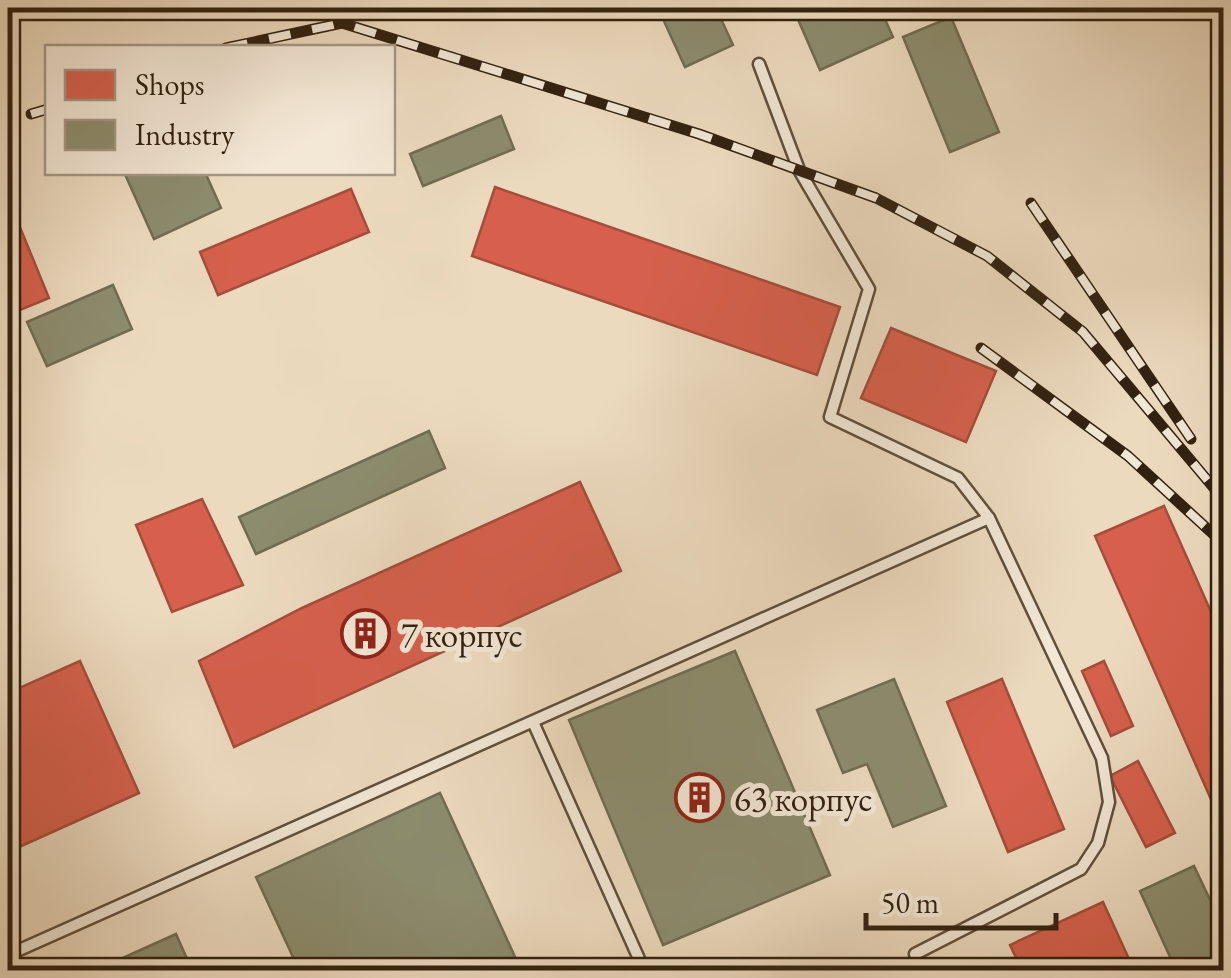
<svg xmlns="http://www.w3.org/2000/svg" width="1231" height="978" viewBox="0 0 1231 978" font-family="'EB Garamond',serif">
<rect width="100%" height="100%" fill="#ecdabf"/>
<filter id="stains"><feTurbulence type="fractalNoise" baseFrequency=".002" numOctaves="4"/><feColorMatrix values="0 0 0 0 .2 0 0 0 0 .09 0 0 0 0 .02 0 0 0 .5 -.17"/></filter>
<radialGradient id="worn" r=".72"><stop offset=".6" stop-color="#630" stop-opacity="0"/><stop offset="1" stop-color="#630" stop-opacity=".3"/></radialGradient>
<g fill="#d6604d" stroke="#a54d3a" stroke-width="2.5">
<path d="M495 187 840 307 817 375 472 256Z"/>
<path d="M351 189 369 232 218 295 200 252Z"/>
<path d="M8 198 49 298 8 315Z"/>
<path d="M891 328 996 371 966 442 861 398Z"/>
<path d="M580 482 621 571 234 747 199 661 302 608Z"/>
<path d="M202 499 243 585 172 612 136 525Z"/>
<path d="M1164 506 1224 641V829L1095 536Z"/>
<path d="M80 661 139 793 8 852V693Z"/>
<path d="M1104 661 1133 726 1111 736 1082 671Z"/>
<path d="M1002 679 1064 829 1008 852 947 702Z"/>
<path d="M1138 761 1175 833 1146 847 1110 776Z"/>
<path d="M1103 902 1134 970H1022L1010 945Z"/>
</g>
<g fill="#8c8c6e" stroke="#716c52" stroke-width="2.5">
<path d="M658 8H746L721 19 733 45 685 67Z"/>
<path d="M793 8H880L893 37 820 70Z"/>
<path d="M951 17 999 132 950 152 903 37Z"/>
<path d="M501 116 514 149 423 186 410 154Z"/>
<path d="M124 172H205L221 208 154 239Z"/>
<path d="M113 285 132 329 47 366 27 322Z"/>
<path d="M429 431 445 468 256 554 239 517Z"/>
<path d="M735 651 830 875 663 945 569 720Z"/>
<path d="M894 679 946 806 893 827 867 764 843 773 817 710Z"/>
<path d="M440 793 521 970H299L256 877Z"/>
<path d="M1194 866 1224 929V970H1176L1140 891Z"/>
<path d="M176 934 192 970H96Z"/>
<path d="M975 959 980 970H948Z"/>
</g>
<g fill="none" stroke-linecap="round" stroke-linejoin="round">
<defs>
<g id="lane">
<path d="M759 64 799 170 869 289 830 417 958 478 989 518"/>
<path d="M533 722 644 970"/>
<path d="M8 955 989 518 1102 758 1109 802 1098 843 1081 869 915 954"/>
</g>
</defs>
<use href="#lane" stroke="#604f3b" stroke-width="15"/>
<use href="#lane" stroke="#f3e7d5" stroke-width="10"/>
<defs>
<g id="rail">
<path d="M1215 8 1224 20"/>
<path d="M226 48 342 23 699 134 876 198 987 256 1083 332 1224 500"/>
<path d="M31 114 48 109"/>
<path d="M1031 203 1191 439"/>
<path d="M981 348 1128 456 1224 544"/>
</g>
</defs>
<use href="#rail" stroke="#32210f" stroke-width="11"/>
<use href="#rail" stroke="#f3e7d5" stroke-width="8" stroke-dasharray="22" stroke-linecap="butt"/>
</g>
<defs>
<symbol id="building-ring" viewBox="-11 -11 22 22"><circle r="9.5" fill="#f3e7d5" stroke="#8f2418" stroke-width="1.5"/><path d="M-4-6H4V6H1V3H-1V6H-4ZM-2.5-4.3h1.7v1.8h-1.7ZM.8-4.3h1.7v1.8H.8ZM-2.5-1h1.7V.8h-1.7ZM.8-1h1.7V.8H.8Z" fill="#8f2418"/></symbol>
</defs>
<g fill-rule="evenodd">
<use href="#building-ring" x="338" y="606" width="55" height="55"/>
<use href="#building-ring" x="672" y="770" width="55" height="55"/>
</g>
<g text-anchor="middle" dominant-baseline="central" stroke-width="10" stroke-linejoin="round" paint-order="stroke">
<g font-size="35" fill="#32210f" stroke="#f3e7d5" text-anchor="start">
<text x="401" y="634">7 корпус</text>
<text x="734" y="798">63 корпус</text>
</g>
</g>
<rect width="1231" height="978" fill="none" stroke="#ecdabf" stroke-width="40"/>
<rect x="10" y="10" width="1211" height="958" fill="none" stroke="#32210f" stroke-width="5"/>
<rect x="20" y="20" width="1191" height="938" fill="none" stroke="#32210f" stroke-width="2.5"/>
<rect x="45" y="45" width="350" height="130" fill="#f3e7d5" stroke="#a69886" stroke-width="2.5"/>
<rect x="65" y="70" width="50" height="30" fill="#d6604d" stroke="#a69886" stroke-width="2.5"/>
<text x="135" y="95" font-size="30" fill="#32210f">Shops</text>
<rect x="65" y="120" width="50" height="30" fill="#8c8c6e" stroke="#a69886" stroke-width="2.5"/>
<text x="135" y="145" font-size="30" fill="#32210f">Industry</text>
<path d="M866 913v15h190v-15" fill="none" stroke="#32210f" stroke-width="5"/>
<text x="881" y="913" font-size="30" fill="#32210f" stroke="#f3e7d5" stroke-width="8" paint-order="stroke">50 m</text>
<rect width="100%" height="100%" filter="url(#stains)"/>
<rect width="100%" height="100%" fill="url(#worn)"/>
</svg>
